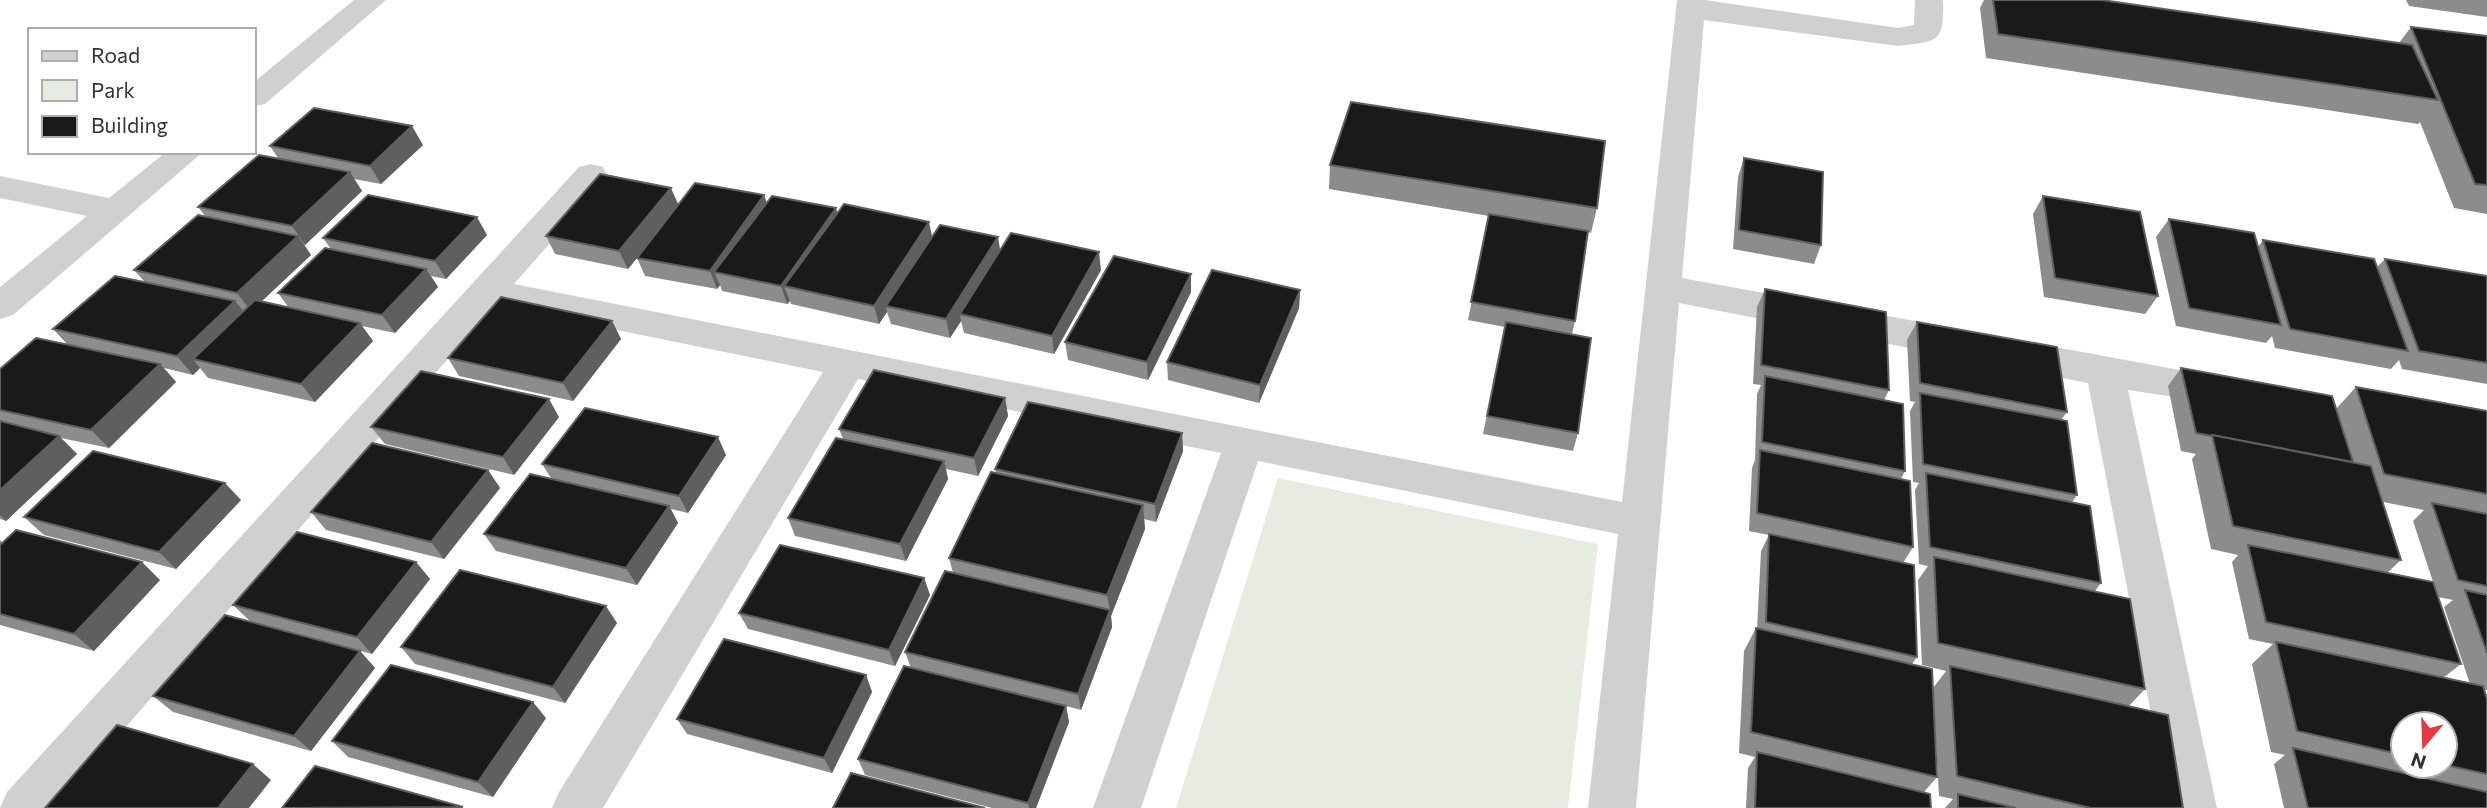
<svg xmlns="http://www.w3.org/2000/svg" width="2487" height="808" viewBox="0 0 2487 808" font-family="Commissioner,sans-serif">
<rect width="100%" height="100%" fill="#fff"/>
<path fill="#e6ecdf" d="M1278 478 1598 544 1568 808H1176Z"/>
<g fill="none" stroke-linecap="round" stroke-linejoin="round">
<g fill="#d0d0d0" fill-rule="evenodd">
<path d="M354 0H386L265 104 254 106V82Z"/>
<path d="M1677 0H1705L1898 28 1914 25 1915 0H1943C1944 42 1940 41 1898 46L1704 20 1682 278 2234 380 2240 390 2234 400 2221 404 2128 390 2217 808H2169L2088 383 1679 303 1636 808H1588L1618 534 1258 461 1141 808H1093L1221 453 858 379 603 808H552L559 792 823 372 495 305 55 808H0L7 792 579 167 591 164 603 167 607 175 603 183 514 284 1622 502Z"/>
<path d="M166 152H203L13 315 0 319V287L87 216 0 198V176L109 198Z"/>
</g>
</g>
<g fill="#8c8c8c" fill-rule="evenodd">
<path d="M1984 0H2102L2399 43 2411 27 2487 36V214L2454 208 2420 122 2418 124 1986 58 1980 8Z"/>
<path d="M2406 0H2487V17L2409 6Z"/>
<path d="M423 145 381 184 354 179 362 191 305 245 304 244 311 255 261 302 289 308 278 293 331 249 323 238 487 235 446 279 431 276 438 287 395 333 362 326 373 341 315 402 208 378 200 368 193 375 164 368 176 382 109 448 61 438 77 454 6 521 0 519V369L67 344 53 329 144 281 134 270 206 217 198 207 278 158 270 146Z"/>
<path d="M1744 158 1821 245 1814 264 1733 249 1738 177Z"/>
<path d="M1330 165 1597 208 1591 233 1588 232 1575 321 1572 334 1578 433 1573 451 1483 434 1505 327 1468 320 1489 216 1329 189Z"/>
<path d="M764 195 767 203 837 214 932 236 1101 270 1054 354 964 333 961 321 950 338 891 324 887 312 879 324 791 304 790 301 787 304 722 291 720 285 717 289 645 276 637 258 640 254 628 269 555 254 546 236 678 205Z"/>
<path d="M2043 196 2158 296 2145 314 2044 297 2033 214Z"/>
<path d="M2169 219 2258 247 2263 240 2377 267 2385 259 2487 276V384L2402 369 2399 360 2391 369 2275 348 2272 336 2266 343 2176 326 2156 237Z"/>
<path d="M1765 289 1889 390 1884 400 1905 471 1901 479 1913 547 1903 563 1917 657 1912 664 1937 777 1924 792 1931 808H1746L1748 768 1755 757 1739 753 1744 651 1756 628 1757 629 1761 551 1769 535 1749 531 1752 468 1755 460 1757 394 1761 385 1753 384 1757 307Z"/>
<path d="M1300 290 1299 308 1259 403 1168 380 1167 362Z"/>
<path d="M1191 292 1148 380 1068 360 1065 342Z"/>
<path d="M612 321 621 339 573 401 459 376 448 358Z"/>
<path d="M1917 322 2067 412 2061 420 2077 495 2072 502 2101 583 2095 591 2145 689 2129 706 2183 808H1945L1953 799 1939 796 1933 688 1946 671 1922 665 1918 580 1928 566 1919 564 1915 490 1919 483 1913 482 1910 411 1915 402 1910 401 1907 340Z"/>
<path d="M2181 368 2336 409 2356 387 2487 411V690H2484L2487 699V808H2284L2274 764 2285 755 2271 752 2252 664 2273 644 2249 639 2232 562 2238 555 2211 549 2192 459 2196 454 2181 451 2168 386ZM2383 502 2424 510 2413 521 2438 597 2453 600 2444 607 2470 684 2443 678 2461 664 2387 573 2401 560ZM2403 724H2445V766H2403Z"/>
<path d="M1005 398 1008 416 978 476 946 469 948 479 906 561 795 536 788 518 843 439 839 429Z"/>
<path d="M559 417 514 475 385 444 371 427Z"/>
<path d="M1182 433 1183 451 1156 522 1144 519 1145 529 1111 616 1112 627 1081 710 1066 706 1069 722 1036 808H992L865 775 858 759 911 668 905 652 953 573 949 558 996 473 995 469Z"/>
<path d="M726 455 688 513 671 509 678 523 637 585 496 551 484 534 551 478 542 464Z"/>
<path d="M488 470 500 488 444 559 326 530 311 512Z"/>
<path d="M241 500 176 569 44 535 24 517Z"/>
<path d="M0 540 3 543 160 580 94 651 0 625Z"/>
<path d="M416 562 430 579 372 654 252 622 360 651 375 668 311 751 173 712 153 696 250 621 233 605Z"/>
<path d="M924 578 930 595 895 666 748 629 739 613Z"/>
<path d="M617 623 565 703 415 664 401 647Z"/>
<path d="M866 675 872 692 832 773 687 734 677 719Z"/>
<path d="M546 718 493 797 348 757 332 741Z"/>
</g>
<g fill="#5f5f5f">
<path d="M412 126 423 145 381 184 370 166Z"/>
<path d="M350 172 362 191 305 245 292 226Z"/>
<path d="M671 188 679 206 628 269 619 251Z"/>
<path d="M764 195 770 214 714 272 720 285 717 289 710 271Z"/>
<path d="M836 208 841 226 784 286 790 301 787 304 781 286Z"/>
<path d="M477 217 487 235 446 279 435 261Z"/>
<path d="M929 222 933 241 886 306 887 312 879 324 874 306Z"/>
<path d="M298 236 311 255 251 311 237 293Z"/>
<path d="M998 237 1001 255 960 314 961 321 950 338 946 319Z"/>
<path d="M1099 252 1101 270 1054 354 1052 336Z"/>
<path d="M426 269 438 287 395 333 382 315Z"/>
<path d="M1191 274V292L1148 380 1147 362Z"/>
<path d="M1300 290 1299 308 1259 403 1260 385Z"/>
<path d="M235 301 250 319 193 359 200 368 193 375 177 356Z"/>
<path d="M612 321 621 339 573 401 563 383Z"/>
<path d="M360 323 373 341 315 402 301 384Z"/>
<path d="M160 364 176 382 109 448 91 430Z"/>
<path d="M1005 398 1008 416 978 476 974 458Z"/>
<path d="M549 399 559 417 514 475 503 457Z"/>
<path d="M1182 433 1183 451 1156 522 1155 504Z"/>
<path d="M59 436 77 454 6 521 0 515V490Z"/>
<path d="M718 437 726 455 688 513 679 496Z"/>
<path d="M944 461 948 479 906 561 900 544Z"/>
<path d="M488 470 500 488 444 559 431 542Z"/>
<path d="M225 483 241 500 176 569 159 552Z"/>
<path d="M1143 505 1145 529 1111 616 1112 627 1081 710 1078 694 1110 611 1107 595Z"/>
<path d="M669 506 678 523 637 585 626 568Z"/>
<path d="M142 562 160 580 94 651 74 634Z"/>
<path d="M416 562 430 579 372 654 357 637Z"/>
<path d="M924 578 930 595 895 666 889 650Z"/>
<path d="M606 606 617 623 565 703 553 687Z"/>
<path d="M360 651 375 668 311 751 294 736Z"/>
<path d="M866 675 872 692 832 773 824 758Z"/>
<path d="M533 702 546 718 493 797 478 782Z"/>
<path d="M1066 706 1069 722 1036 808H1029L1028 803Z"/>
<path d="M253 764 271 780 249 808H218Z"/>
</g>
<g fill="#1a1a1a" stroke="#5f5f5f" stroke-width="2">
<path d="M1993 0H2102L2412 45 2438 100 1998 34Z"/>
<path d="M2411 27 2487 36V185L2475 184Z"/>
<path d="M1351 102 1605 141 1597 208 1330 165Z"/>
<path d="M314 108 412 126 370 166 270 146Z"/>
<path d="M259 155 350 172 292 226 198 207Z"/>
<path d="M1744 158 1823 172 1821 245 1739 230Z"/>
<path d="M600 174 671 188 619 251 546 236Z"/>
<path d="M695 183 764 195 710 271 637 258Z"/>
<path d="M368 195 477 217 435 261 323 238Z"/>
<path d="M772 196 836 208 781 286 714 272Z"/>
<path d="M2043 196 2140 212 2158 296 2055 278Z"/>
<path d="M844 204 929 222 874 306 784 286Z"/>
<path d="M1489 214 1588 231 1575 321 1471 302Z"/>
<path d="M198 215 298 236 237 293 134 270Z"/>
<path d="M2169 219 2254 233 2281 325 2189 308Z"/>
<path d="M940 225 998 237 946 319 886 306Z"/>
<path d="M1011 233 1099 252 1052 336 960 314Z"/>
<path d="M2263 240 2374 259 2408 351 2290 329Z"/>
<path d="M325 248 426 269 382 315 278 293Z"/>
<path d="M1114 256 1191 274 1147 362 1065 342Z"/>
<path d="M2385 259 2487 276V363L2419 351Z"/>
<path d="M1212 270 1300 290 1260 385 1167 362Z"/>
<path d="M115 276 235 301 177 356 53 329Z"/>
<path d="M1765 289 1886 312 1889 390 1761 365Z"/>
<path d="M501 297 612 321 563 383 448 358Z"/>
<path d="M255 300 360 323 301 384 193 359Z"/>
<path d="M1506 322 1591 338 1578 433 1487 416Z"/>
<path d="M1917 322 2057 347 2067 412 1920 383Z"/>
<path d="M36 338 160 364 91 430 0 410V369Z"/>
<path d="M2181 368 2332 396 2353 462 2212 435 2211 436 2196 433Z"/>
<path d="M874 370 1005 398 974 458 839 429Z"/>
<path d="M421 371 549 399 503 457 371 427Z"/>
<path d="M1765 376 1903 404 1905 471 1762 442Z"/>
<path d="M2356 387 2487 411V494L2384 474Z"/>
<path d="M1920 393 2067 421 2077 495 1923 464Z"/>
<path d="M1028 402 1182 433 1155 504 995 469Z"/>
<path d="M585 408 718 437 679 496 542 464Z"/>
<path d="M0 421 59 436 0 490Z"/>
<path d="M2212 435 2371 466 2401 560 2233 526Z"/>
<path d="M836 438 944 461 900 544 788 518Z"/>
<path d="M372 443 488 470 431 542 311 512Z"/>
<path d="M1760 450 1910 481 1913 547 1757 513Z"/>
<path d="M93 451 225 483 159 552 24 517Z"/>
<path d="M991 472 1143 505 1107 595 949 558Z"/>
<path d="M1926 473 2090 506 2101 583 1930 547Z"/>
<path d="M530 474 669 506 626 568 484 534Z"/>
<path d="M2432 503 2487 514V586L2458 580Z"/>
<path d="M16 530 142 562 74 634 0 614V545Z"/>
<path d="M297 532 416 562 357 637 233 605Z"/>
<path d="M1769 534 1914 565 1917 657 1766 622Z"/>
<path d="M780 545 924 578 889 650 739 613Z"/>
<path d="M2248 545 2433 582 2461 664 2266 622Z"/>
<path d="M1934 557 2130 599 2145 689 1938 643Z"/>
<path d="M460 570 606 606 553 687 401 647Z"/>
<path d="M945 571 1110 610 1078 694 905 652Z"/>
<path d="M2465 590 2487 595V653Z"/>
<path d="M225 615 360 651 294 736 153 696Z"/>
<path d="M1756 628 1932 669 1937 777 1751 732Z"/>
<path d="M724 639 866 675 824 758 677 719Z"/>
<path d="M2276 642 2483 686 2487 699V774L2445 765V724H2403V755L2297 731Z"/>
<path d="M391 665 533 702 478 782 332 741Z"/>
<path d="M904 666 1066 706 1028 803 858 759Z"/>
<path d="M1950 666 2168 715 2183 808H2091L1957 776Z"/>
<path d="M117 725 253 764 218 808H45Z"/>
<path d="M2293 748 2487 792V808H2308Z"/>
<path d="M1757 752 1930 794 1931 808H1755Z"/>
<path d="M315 766 463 807 282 808Z"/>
<path d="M851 773 985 808H833Z"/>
<path d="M1958 794 2016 808H1958Z"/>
</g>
<rect x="28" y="28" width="228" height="126" fill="#ffffff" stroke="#adadad" stroke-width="2"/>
<rect x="42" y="51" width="35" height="10" fill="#d0d0d0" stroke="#adadad" stroke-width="2"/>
<text x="91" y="63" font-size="21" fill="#333333">Road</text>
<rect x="42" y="80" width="35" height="21" fill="#e6ecdf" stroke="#adadad" stroke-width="2"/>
<text x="91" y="98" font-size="21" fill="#333333">Park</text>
<rect x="42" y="116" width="35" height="21" fill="#1a1a1a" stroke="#adadad" stroke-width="2"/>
<text x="91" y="133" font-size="21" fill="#333333">Building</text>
<g transform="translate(2424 745) rotate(199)"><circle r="33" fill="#ffffff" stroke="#adadad" stroke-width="2"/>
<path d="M0-5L12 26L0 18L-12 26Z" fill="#e63946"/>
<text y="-10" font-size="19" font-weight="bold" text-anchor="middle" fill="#333333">N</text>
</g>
</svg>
